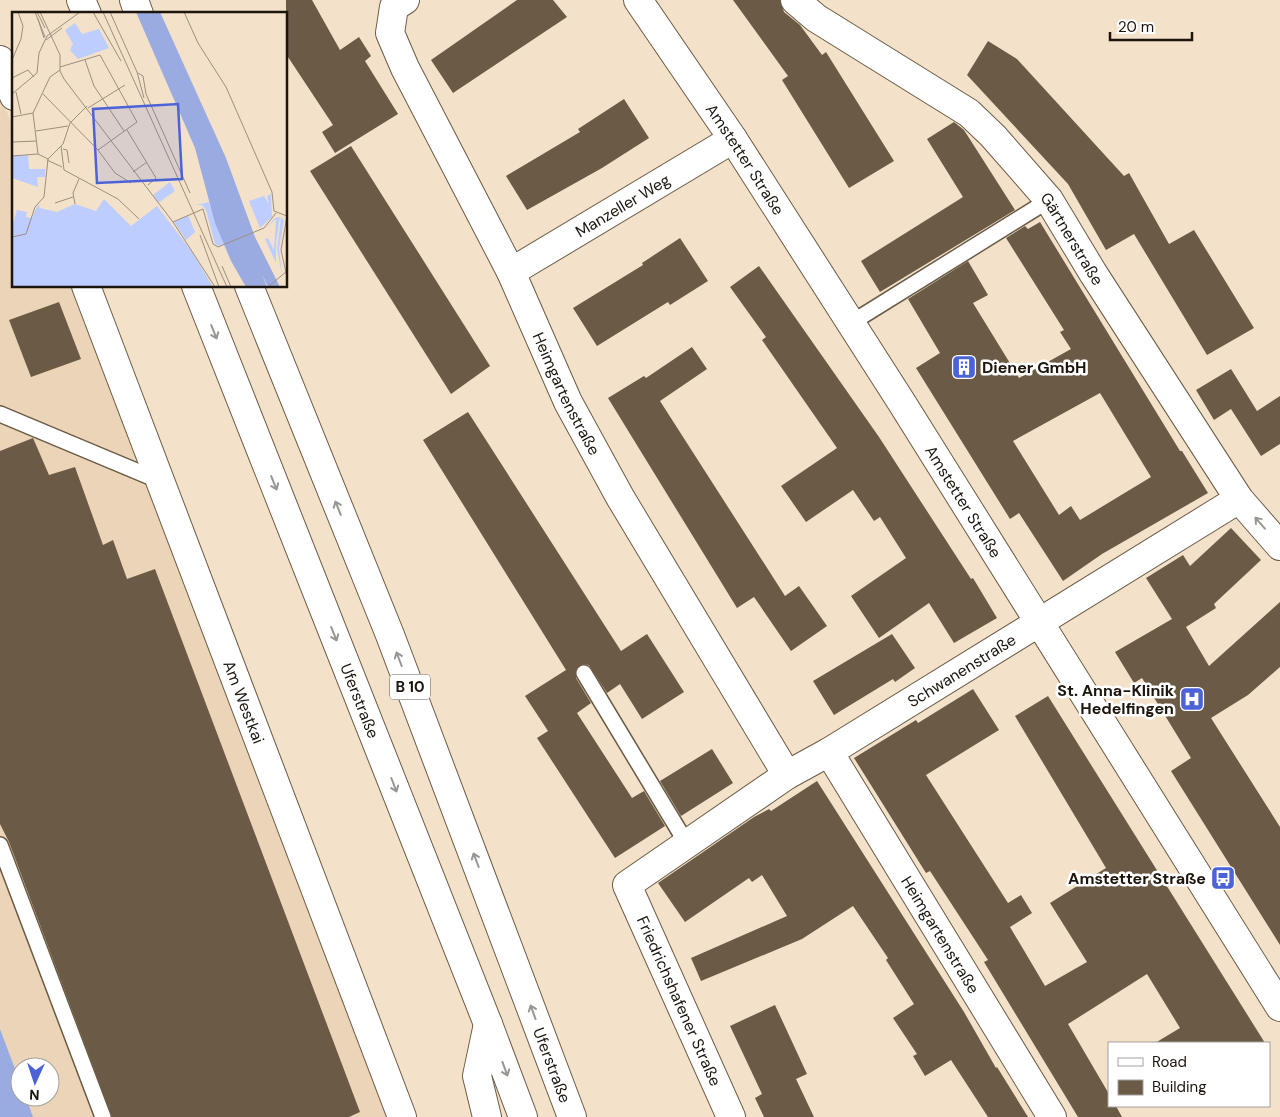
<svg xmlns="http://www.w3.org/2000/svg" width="1280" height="1117" viewBox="0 0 1280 1117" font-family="'DM Sans',sans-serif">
<rect width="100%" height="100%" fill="#f3e1c9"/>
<path fill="#ebd4b7" d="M0 94 14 130V286H73L389 1117H33L26 1097H50V1067H20V1082L0 1029Z"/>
<path fill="#9aabe2" d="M0 1029 20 1082V1097H26L33 1117H0Z"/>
<g fill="#6b5b46" fill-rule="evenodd">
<path d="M286 0H312L340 50 359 37 371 56 365 61 398 114 335 153 322 132 333 125 286 54Z"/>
<path d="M517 0H553L567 17 453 93 431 60Z"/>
<path d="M733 0H780L784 12 800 25 822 55 826 52 894 161 849 188 782 80 788 76Z"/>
<path d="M988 41 1017 59 1124 176 1129 173 1169 244 1194 230 1254 328 1207 355 1134 234 1106 250 1068 184 967 75Z"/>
<path d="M624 99 649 138 602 168 527 210 506 176 580 132 578 129Z"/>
<path d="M954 122 964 130 1015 210 880 292 861 261 963 197 927 139Z"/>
<path d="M351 146 490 366 451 394 310 171Z"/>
<path d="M1040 222 1180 451H1182L1208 493 1102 554 1063 581 1019 513 1010 519 916 368 940 353 908 299 968 261 988 295 973 303 1019 378 1071 349 1060 332 1064 330 1006 238 1025 226 1028 229ZM1100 393 1151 477 1080 520 1071 506 1059 515 1013 441Z"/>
<path d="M680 238 708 281 670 305 668 302 597 346 573 308 643 265 642 263Z"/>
<path d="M759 266 879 437 971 579 973 578 997 618 954 643 929 603 879 638 851 596 906 558 880 517 874 521 853 490 806 522 781 486 837 448 762 340 766 337 730 287Z"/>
<path d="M59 302 81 359 31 377 9 320Z"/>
<path d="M692 347 707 369 660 401 785 596 799 586 827 626 791 651 754 597 737 608 608 398 644 376 646 378Z"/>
<path d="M1231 369 1257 411 1280 396V444L1261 456 1231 409 1214 420 1196 390Z"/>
<path d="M468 412 621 651 647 634 684 692 642 719 620 684 607 693 589 665 583 664 576 669V678L591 703 577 713 632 798 644 791 665 826 615 858 537 738 548 731 525 696 566 670 423 440Z"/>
<path d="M33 438 49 475 75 467 103 545 113 540 127 579 155 569 360 1112 349 1117H112L9 842 0 824V451Z"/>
<path d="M1231 528 1261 560 1214 604 1216 608 1186 627 1209 666 1280 602V667L1248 695 1211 718 1280 827V945L1171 771 1191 758 1142 678 1134 683 1115 652 1172 619 1146 578 1183 555 1190 566Z"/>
<path d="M892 634 915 668 895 682 893 679 834 715 813 681Z"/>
<path d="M973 689 999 730 926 775 1008 903 1021 895 1032 913 1010 927 1045 986 1087 962 1050 903 1106 868 1015 716 1048 696 1265 1043H1155L1180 1028 1147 974 1068 1024 1109 1094V1106H1116L1122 1117H1078L984 962 988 960 930 871 926 873 854 758 916 720 918 723Z"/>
<path d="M712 749 733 783 681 816 660 781Z"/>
<path d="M817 781 964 1012 996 1068 997 1067 1028 1117H988L951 1060 925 1076 913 1056 917 1054 893 1018 914 1004 886 960 888 958 853 906 802 939 701 981 691 958 787 916 762 875 752 882 749 878 685 922 658 883 754 817 769 809 771 811Z"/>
<path d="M775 1005 807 1074 796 1079 814 1117H764L755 1098 762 1094 730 1026Z"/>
</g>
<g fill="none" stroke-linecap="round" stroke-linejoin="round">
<defs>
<g id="lane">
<path d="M851 323 1049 200"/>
<path d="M0 414 160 481"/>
<path d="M584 673 687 844"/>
<path d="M0 845 103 1117"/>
</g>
<g id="street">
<path id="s1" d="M405 0 394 7 390 33 405 68 511 272 568 402 620 497 787 775"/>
<path id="s2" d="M638 0 733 139 902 403 1280 1007"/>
<path id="s3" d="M795 0 816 18 969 113 993 136 1049 200 1093 273 1239 499 1280 546"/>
<path d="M0 60 14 96"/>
<path id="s4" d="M511 272 733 139"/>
<path id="s5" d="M86 286 402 1117"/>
<path id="s6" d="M829 752 1052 1117"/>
<path id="s7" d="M731 1117 627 885 787 775 829 752 1239 499"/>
</g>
<g id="highway">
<path d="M81 0 87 14"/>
<path d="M134 0 139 14"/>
<path id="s8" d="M196 286 488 1024 523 1117"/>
<path id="s9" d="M249 286 390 635 572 1117"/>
<path d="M487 1117 477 1076 488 1024"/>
</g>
</defs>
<use href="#lane" stroke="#6b5b46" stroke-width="18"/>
<use href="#street" stroke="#6b5b46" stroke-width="30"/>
<use href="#highway" stroke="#6b5b46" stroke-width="30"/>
<use href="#lane" stroke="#fff" stroke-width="15"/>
<use href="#street" stroke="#fff" stroke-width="28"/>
<use href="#highway" stroke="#fff" stroke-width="28"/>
</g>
<defs><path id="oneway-shaft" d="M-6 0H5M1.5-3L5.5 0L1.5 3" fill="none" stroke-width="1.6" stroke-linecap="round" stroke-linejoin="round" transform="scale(1.25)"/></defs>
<g stroke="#999692">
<use href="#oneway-shaft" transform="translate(214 332) rotate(68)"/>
<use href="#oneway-shaft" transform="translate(274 483) rotate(68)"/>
<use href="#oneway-shaft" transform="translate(338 508) rotate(-112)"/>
<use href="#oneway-shaft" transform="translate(1260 523) rotate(-131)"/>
<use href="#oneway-shaft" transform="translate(334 634) rotate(68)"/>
<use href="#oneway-shaft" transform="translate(399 659) rotate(-111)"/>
<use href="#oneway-shaft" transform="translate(394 785) rotate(69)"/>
<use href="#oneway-shaft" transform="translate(476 860) rotate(-111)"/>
<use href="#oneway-shaft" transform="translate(533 1012) rotate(-110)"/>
<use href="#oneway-shaft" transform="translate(505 1069) rotate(70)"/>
</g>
<defs>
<symbol id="building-square" viewBox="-11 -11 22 22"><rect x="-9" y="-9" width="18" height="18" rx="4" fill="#4c63d8" stroke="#fff"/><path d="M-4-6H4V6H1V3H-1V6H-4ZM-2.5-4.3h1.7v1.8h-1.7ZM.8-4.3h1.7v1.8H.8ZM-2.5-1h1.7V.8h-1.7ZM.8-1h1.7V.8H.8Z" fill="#fff"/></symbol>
<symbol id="hospital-square" viewBox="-11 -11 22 22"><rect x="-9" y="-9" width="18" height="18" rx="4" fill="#4c63d8" stroke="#fff"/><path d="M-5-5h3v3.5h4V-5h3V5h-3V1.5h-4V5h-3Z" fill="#fff"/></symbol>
<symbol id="bus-square" viewBox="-11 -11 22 22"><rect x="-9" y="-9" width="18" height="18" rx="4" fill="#4c63d8" stroke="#fff"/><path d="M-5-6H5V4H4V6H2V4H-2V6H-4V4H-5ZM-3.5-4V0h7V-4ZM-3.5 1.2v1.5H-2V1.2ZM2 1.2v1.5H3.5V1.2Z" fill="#fff"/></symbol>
</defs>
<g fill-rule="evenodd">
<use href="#building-square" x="950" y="353" width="28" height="28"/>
<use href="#hospital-square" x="1178" y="685" width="28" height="28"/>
<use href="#bus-square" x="1209" y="864" width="28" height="28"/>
</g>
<g text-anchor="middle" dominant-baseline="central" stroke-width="5" stroke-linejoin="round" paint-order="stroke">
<rect fill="#fff" stroke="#605b56" stroke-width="1" x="390" y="674.5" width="40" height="25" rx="4"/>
<g font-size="15" font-weight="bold" fill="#1c150d">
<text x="410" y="687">B 10</text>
</g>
<g font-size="16" fill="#1c150d" stroke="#fff">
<text stroke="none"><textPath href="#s2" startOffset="192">Amstetter Straße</textPath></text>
<text stroke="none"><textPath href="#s4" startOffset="130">Manzeller Weg</textPath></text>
<text stroke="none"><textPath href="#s3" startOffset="371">Gärtnerstraße</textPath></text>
<text stroke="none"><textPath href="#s1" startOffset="441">Heimgartenstraße</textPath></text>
<text stroke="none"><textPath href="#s2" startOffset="598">Amstetter Straße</textPath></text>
<text stroke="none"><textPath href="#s7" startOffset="652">Schwanenstraße</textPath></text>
<text stroke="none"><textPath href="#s8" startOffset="446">Uferstraße</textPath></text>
<text stroke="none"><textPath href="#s5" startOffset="445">Am Westkai</textPath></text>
<text stroke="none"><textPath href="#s6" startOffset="214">Heimgartenstraße</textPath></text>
<text transform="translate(679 1001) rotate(66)">Friedrichshafener Straße</text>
<text stroke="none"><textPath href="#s9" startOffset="836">Uferstraße</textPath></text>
</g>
<g font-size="16" font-weight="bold" fill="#1c150d" stroke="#fff" text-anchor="end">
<text x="982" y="367" text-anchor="start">Diener GmbH</text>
<text x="1174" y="690">St. Anna-Klinik<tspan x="1174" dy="18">Hedelfingen</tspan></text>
<text x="1206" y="878">Amstetter Straße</text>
</g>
</g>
<g transform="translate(12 12)">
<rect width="275" height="275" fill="#f3e1c9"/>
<path d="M63 11 70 22 87 17 97 36 66 47 58 38 61 32 53 18ZM16 143 17 157H33V165H25L26 175 0 166V144ZM158 170 163 179 146 191 141 183ZM259 182 260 205 248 216 237 189 252 184 257 192 255 184ZM92 187 119 214 145 194 180 240 201 275H0V214L5 198 15 200 14 205 20 206 26 192 28 196 45 200 63 192 84 199ZM197 190 212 232 207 234 203 232 194 198 190 193H184ZM176 203 183 220 174 228 162 210ZM268 205 264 231V251L253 227 256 226 262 238 264 207 254 216 263 206ZM269 205 272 208 267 236 270 263 265 237Z" fill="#becdff"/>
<path d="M124 0H148L214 146 243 225 268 275H256L250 262 255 275H234L219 249 203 211 183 136Z" fill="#9aabe2"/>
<path fill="none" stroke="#9d8f7e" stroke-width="1" d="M23 0 33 25M25 0 33 16M28 0 48 43V59L52 67 161 210 203 275M81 0 109 49M91 0 215 275M98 0 125 60M172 0 186 31 214 75 260 180 262 199 275 204M26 7 32 26M34 28 50 16M0 48 9 27 11 14 6 0M73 48 82 74 112 119M48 55 88 43 125 110 86 138M125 60 132 86M126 61 131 64 134 82 178 181M0 66 16 58 22 65M4 80 9 102M0 82 25 61 27 41 35 24 68 0M31 82 86 138 103 161 119 171M76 96 113 73M21 101 38 65 48 58M21 101 26 142 36 147M0 105 21 101M115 118 144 166 136 173M24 119 56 114M0 130 25 129M49 134 52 158 106 187 127 207M51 137 55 138 57 151M0 144 26 142M35 148 50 155M121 160 135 150M43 191 61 185M63 192 61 181 67 167M275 204 269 238 275 265M161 210 191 197 201 232 206 235 252 216 264 201M188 223 207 275M0 225 14 222 23 195 32 185 36 147 51 132 58 111 75 94M210 254 219 275M256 275 275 259"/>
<path fill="#4c63d8" fill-opacity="0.15" stroke="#4c63d8" stroke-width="2.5" d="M166 92 170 167 85 171 81 97Z"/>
<rect width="275" height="275" fill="none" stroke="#1c150d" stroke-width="2.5"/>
</g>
<rect x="1108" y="1042" width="162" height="65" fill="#ffffff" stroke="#a4a19e"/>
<rect x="1118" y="1058" width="25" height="8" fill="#ffffff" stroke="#a4a19e"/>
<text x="1152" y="1067" font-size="15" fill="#1c150d">Road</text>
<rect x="1118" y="1080" width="25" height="15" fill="#6b5b46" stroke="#a4a19e"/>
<text x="1152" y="1092" font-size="15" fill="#1c150d">Building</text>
<g transform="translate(35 1082) rotate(183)"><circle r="24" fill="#ffffff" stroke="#a4a19e"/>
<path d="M0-4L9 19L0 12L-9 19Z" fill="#4c63d8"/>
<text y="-8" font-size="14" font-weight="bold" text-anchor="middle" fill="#1c150d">N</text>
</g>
<path d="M1110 32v8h82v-8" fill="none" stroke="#1c150d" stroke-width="2.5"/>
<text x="1118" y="32" font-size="15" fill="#1c150d" stroke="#ffffff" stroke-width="4" paint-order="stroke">20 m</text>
</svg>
